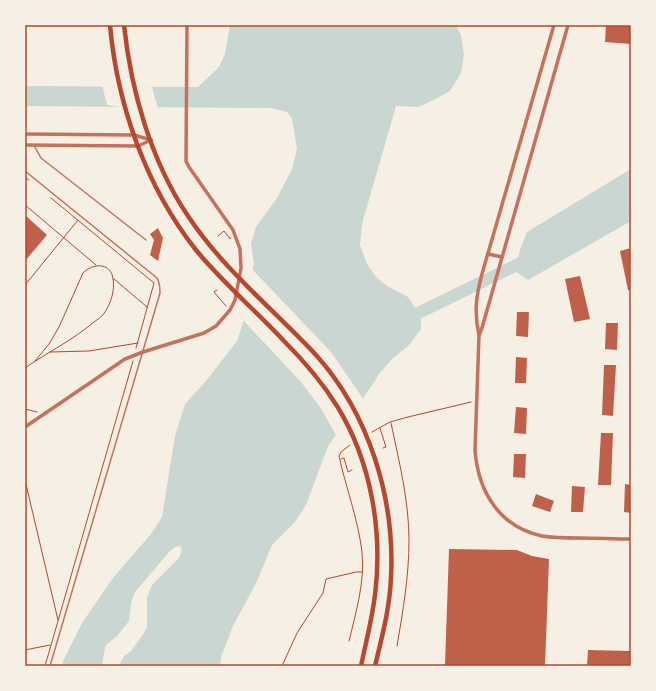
<svg xmlns="http://www.w3.org/2000/svg" width="656" height="691" viewBox="0 0 656 691" font-family="Bitter,serif">
<rect width="100%" height="100%" fill="#f6efe4"/>
<g fill="#c9d6d2">
<path d="M230 25H455L461 35 464 55 461 73 450 91 436 99 418 107 396 106 362 224 360 245 367 264 376 277 387 286 408 297 421 317V329L409 345 392 359 379 374 373 384 328 446 306 505 294 523 272 545 257 581 233 626 221 657 220 666H119L124 656 131 651 144 633 147 627V597L152 585 179 558 182 550 180 546 175 547 170 551 135 592 131 603 129 621 117 636 107 644 105 647 102 666H62L63 661 82 623 113 578 151 534 162 517 175 436 185 404 206 381 237 341 243 323 254 263 251 243 256 227 277 198 292 169 297 149 292 119 287 112 271 108 25 106V86L198 87 219 67 225 54Z"/>
<path d="M631 169V221L528 280 515 271 520 250 527 232Z"/>
</g>
<g fill="#f6efe4">
<path d="M102 85H129L152 87 158 109H137L107 105Z"/>
<path d="M251 268 331 352 364 400 337 437 322 410 301 382 242 319Z"/>
</g>
<g fill="none" stroke-linecap="round" stroke-linejoin="round">
<path stroke="#c9d6d2" stroke-width="12" d="M403 318 406 319 529 259"/>
</g>
<g fill="#bf614a">
<path d="M606 25H631V44L605 42Z"/>
<path d="M25 215 47 235 25 261Z"/>
<path d="M158 228 163 238 158 261 150 255 154 240 150 234Z"/>
<path d="M631 248V290H628L620 251Z"/>
<path d="M580 276 590 319 574 322 565 279Z"/>
<path d="M517 312H529L528 337 516 336Z"/>
<path d="M606 323H618L617 350 605 349Z"/>
<path d="M516 357 527 358 526 383H515Z"/>
<path d="M604 365H616L613 416 602 415Z"/>
<path d="M516 407 527 408 526 434 514 433Z"/>
<path d="M601 433H613L611 485H598Z"/>
<path d="M514 454H526L525 478 513 477Z"/>
<path d="M625 484 631 485V513L624 512Z"/>
<path d="M572 486 585 487 583 512H571Z"/>
<path d="M536 494 554 501 550 512 532 506Z"/>
<path d="M449 549 517 550 532 556 549 559 545 666H445Z"/>
<path d="M588 650 631 651V666H587Z"/>
</g>
<g fill="none" stroke-linecap="round" stroke-linejoin="round">
<g stroke="#b5482f" stroke-width="1">
<path d="M25 177 29 180"/>
<path d="M51 198 154 283 136 348"/>
<path d="M25 205 96 265"/>
<path d="M218 236 224 231 230 239 231 238"/>
<path d="M114 279 147 307"/>
<path d="M25 285 78 220"/>
<path d="M217 290 214 292 226 306"/>
<path d="M50 352 89 351 138 343"/>
<path d="M25 368C48 352 73 340 94 322 98 319 103 316 105 312 111 303 115 290 113 279 111 262 93 263 83 273L59 327 49 344 35 361"/>
<path d="M25 409 37 412"/>
<path d="M391 423C399 461 409 501 409 540 409 576 403 611 397 646"/>
<path d="M380 428 386 447 383 448"/>
<path d="M372 432 390 422 408 417 471 402"/>
<path d="M341 459 344 458 348 472 352 470"/>
<path d="M25 480 58 620"/>
<path d="M349 641C356 612 365 582 362 552 358 519 346 488 339 456L341 452 350 445"/>
<path d="M25 650 50 645"/>
<path d="M45 666 133 361"/>
<path d="M282 666 297 633 323 593 326 579 356 572H362"/>
</g>
<g stroke="#c5725c" stroke-width="1.5">
<path d="M35 147 41 158 146 240"/>
<path d="M25 171 157 278C160 283 160 287 160 293L50 666"/>
</g>
<g stroke="#c5725c" stroke-width="3.5">
<path d="M554 25 482 274C476 296 474 312 479 335L475 450C478 491 499 527 542 536 554 538 566 538 579 538 596 538 614 539 631 539"/>
<path d="M25 134 134 135 151 140"/>
<path d="M25 145 138 146 151 140"/>
<path d="M488 254 502 257"/>
<path d="M479 335 482 328 568 25"/>
<path d="M25 427 125 359 143 352 204 333 216 326 230 310 235 300 241 268 240 249 233 230 189 167 186 161 187 25"/>
</g>
<g stroke="#b5482f" stroke-width="4.5">
<path d="M110 25C117 104 146 187 196 250 222 282 255 310 284 341 304 361 322 382 337 406 371 461 383 531 375 595 372 619 366 642 361 666"/>
<path d="M124 25C131 91 151 161 188 216 223 269 273 309 316 355 369 414 395 498 391 577 390 607 382 637 375 666"/>
</g>
</g>
<rect width="656" height="691" fill="none" stroke="#f6efe4" stroke-width="52"/>
<rect x="26" y="26" width="604" height="639" fill="none" stroke="#b5482f" stroke-width="1.5"/>
</svg>
